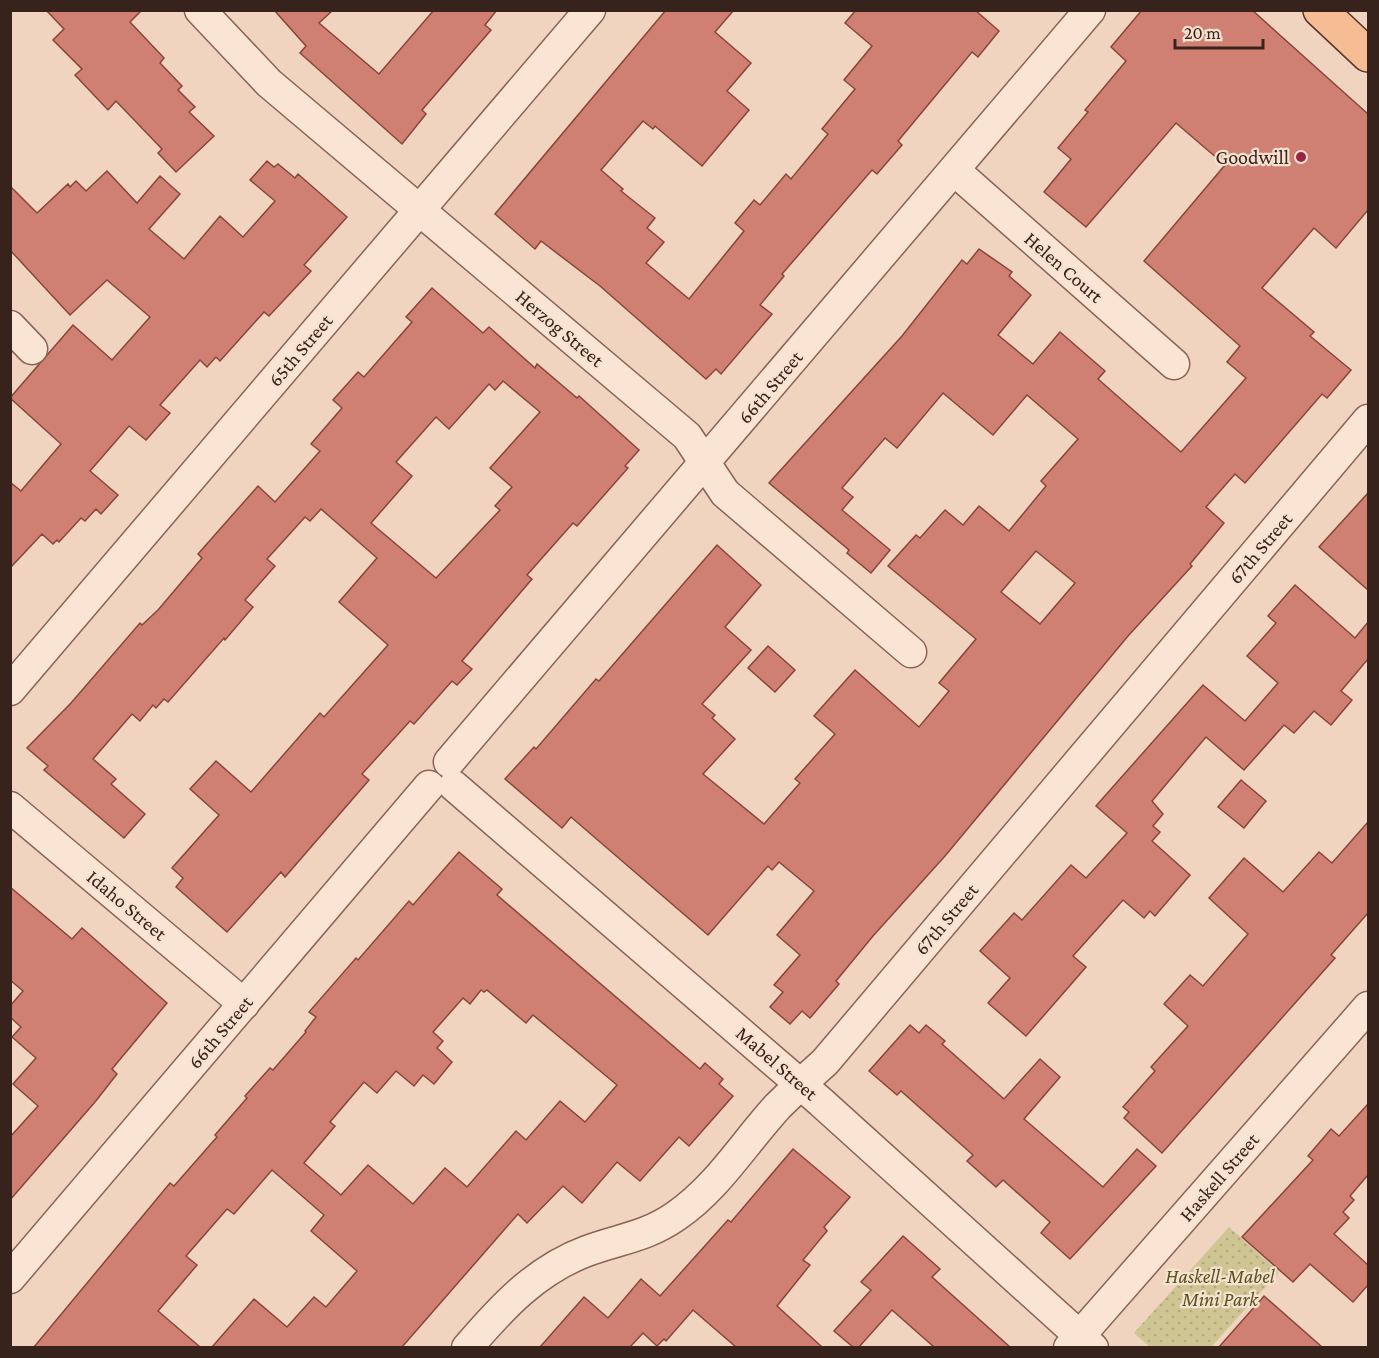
<svg xmlns="http://www.w3.org/2000/svg" width="1379" height="1358" viewBox="0 0 1379 1358" font-family="'Crimson Pro',serif">
<defs>
<pattern id="grass-dots" width="8" height="8" patternUnits="userSpaceOnUse" patternTransform="scale(1.5)"><rect width="8" height="8" fill="#cec593"/><path d="M2 2h.1M6 6h.1" fill="none" stroke="#b2a97e" stroke-width="1.8" stroke-linecap="round"/></pattern>
</defs>
<rect width="100%" height="100%" fill="#f0d4bf"/>
<path fill="url(#grass-dots)" d="M1229 1227 1279 1272 1211 1347H1150L1134 1333Z"/>
<g fill="#d08073" stroke="#8a453b" stroke-width="1.5" fill-rule="evenodd">
<path d="M46 10H142L130 22 164 58 160 63 182 86 178 90 195 107 189 112 214 136 176 172 158 153 162 149 116 101 108 110 75 75 82 69 53 40 64 29Z"/>
<path d="M274 10H333L319 23 379 74 434 10H497L485 25 491 30 422 110 426 114 402 144 300 53 306 46Z"/>
<path d="M666 10H734L715 32 751 63 727 91 749 110 702 166 655 126 653 129 643 121 601 170 623 189 621 191 655 218 647 228 664 242 646 263 689 299 744 231 735 223 754 200 760 205 786 174 791 179 828 134 822 129 855 89 844 80 872 46 845 23 856 10H975L999 31 978 57 972 52 898 141 902 145 877 174 872 170 782 274 784 276 760 305 772 314 721 374 716 369 706 379 600 286 541 241 535 249 495 214Z"/>
<path d="M1142 10H1252L1368 114V210L1336 248 1314 228 1262 288 1314 332 1310 336 1351 370 1327 398 1322 394 1245 483 1235 474 1206 507 1224 523 1190 564 1192 566 1128 636 945 856 873 936 836 981 839 984 810 1018 802 1011 790 1024 770 1007 783 992 774 985 800 955 777 935 814 891 779 862 772 870 768 866 708 935 571 817 562 828 505 779 534 747 536 749 596 679 599 681 717 545 761 585 725 627 751 650 702 704 715 715 712 718 735 739 703 774 764 824 800 783 795 779 835 734 814 716 855 670 919 727 949 691 939 683 976 639 888 566 916 535 920 538 945 510 963 525 979 506 1009 531 1046 486 1041 481 1078 439 1027 395 993 435 943 393 897 448 885 438 842 488 853 497 842 510 890 550 871 573 847 553 849 550 769 483 902 336 962 260 967 264 979 249 1012 272 1009 276 1031 295 998 335 1033 364 1060 332 1105 371 1098 379 1181 452 1246 378 1227 362 1240 346 1144 261 1225 165 1176 123 1086 227 1044 192 1071 159 1058 148 1088 112 1085 110 1126 61 1111 47ZM1036 551 1075 583 1040 624 1001 592Z"/>
<path d="M267 161 274 167 278 164 295 178 298 174 347 217 304 265 311 271 269 316 264 312 220 361 216 357 207 367 200 360 160 405 170 413 146 440 129 426 90 471 118 495 101 514 96 509 85 521 81 518 59 542 57 540 53 544 42 534 10 568V482L21 491 61 444 10 398 73 325 112 360 150 317 107 280 70 315 10 250V186L37 213 68 184 70 187 76 181 86 191 107 171 137 203 160 176 180 194 149 229 184 259 220 216 243 237 275 201 250 180Z"/>
<path d="M432 288 483 333 489 327 535 368 537 364 577 398 579 396 639 450 625 466 628 468 577 526 573 523 527 575 532 579 462 661 472 669 457 685 452 681 414 724 410 721 362 774 369 780 285 877 281 872 227 932 176 887 183 878 172 868 219 815 190 789 216 761 251 792 320 713 324 717 388 645 339 602 377 558 321 509 310 521 305 517 267 559 275 566 245 600 253 607 225 640 224 638 168 702 164 699 156 708 153 705 140 721 132 714 93 759 116 779 111 784 145 814 124 838 44 770 48 766 27 748 71 703 140 623 142 625 158 610 202 558 198 554 258 486 275 502 320 451 311 444 342 408 333 400 358 372 364 377 412 322 406 317ZM503 381 540 412 490 468 512 487 495 506 500 510 436 578 371 523 412 476 396 462 436 417 449 429 489 384 495 390Z"/>
<path d="M1368 493V590L1319 547Z"/>
<path d="M1295 585 1355 638 1368 622V659L1341 691 1352 700 1331 725 1314 711 1294 733 1284 725 1244 770 1206 737 1152 801 1163 814 1153 826 1160 832 1152 841 1190 875 1155 916 1150 911 1144 918 1123 900 1073 956 1086 967 1026 1036 988 1003 1010 978 980 951 1014 913 1022 920 1071 865 1086 878 1127 833 1096 806 1203 685 1245 721 1278 683 1247 656 1276 623 1268 616Z"/>
<path d="M768 646 795 670 775 692 748 668Z"/>
<path d="M1241 780 1266 801 1244 828 1218 807Z"/>
<path d="M1368 822V913L1331 955 1335 958 1162 1153 1124 1118 1129 1112 1123 1107 1155 1071 1151 1067 1188 1026 1164 1004 1190 975 1203 986 1248 934 1209 898 1244 858 1283 892 1319 852 1332 863Z"/>
<path d="M459 852 502 889 497 895 700 1069 705 1063 723 1079 719 1084 733 1096 689 1146 679 1137 640 1181 617 1162 582 1203 563 1186 527 1223 518 1214 402 1347H212L254 1299 287 1327 314 1297 326 1307 357 1271 311 1231 324 1215 272 1170 234 1214 227 1209 186 1256 197 1265 158 1311 200 1347H34L170 1183 174 1186 217 1137 215 1135 247 1098 245 1096 270 1068 273 1070 306 1032 305 1031 316 1017 309 1012 356 958 358 960 409 901 413 905ZM481 990 484 992 487 990 526 1023 533 1015 617 1085 585 1122 560 1101 526 1140 516 1131 467 1187 445 1168 413 1204 368 1165 341 1195 304 1163 335 1126 330 1122 364 1082 377 1093 396 1071 414 1086 423 1075 434 1084 452 1062 437 1048 443 1041 433 1032 463 998 470 1004Z"/>
<path d="M10 887 72 939 82 928 167 1003 112 1069 117 1074 95 1102 10 1200V1137L38 1106 13 1084 36 1058 12 1037 21 1027 10 1017V1006L23 991 10 980Z"/>
<path d="M910 1025 919 1033 926 1025 945 1041 942 1044 1004 1099 1040 1059 1060 1077 1024 1119 1103 1187 1137 1149 1156 1166 1070 1259 1041 1233 1050 1222 1003 1180 996 1187 967 1161 973 1155 901 1091 897 1095 869 1071Z"/>
<path d="M1368 1104V1175L1350 1196 1354 1200 1343 1212 1349 1218 1334 1234 1368 1265V1285L1353 1302 1310 1264 1293 1282 1242 1237 1313 1160 1308 1156 1331 1129 1339 1136Z"/>
<path d="M793 1149 850 1197 824 1227 827 1231 803 1260 810 1265 777 1306 822 1347H736L693 1310 666 1341 664 1339 657 1346 643 1333 630 1347H540L584 1297 608 1318 641 1279 660 1296 728 1220 731 1222Z"/>
<path d="M903 1236 940 1269 932 1277 1010 1347H934L892 1310 859 1347H853L834 1331 871 1290 861 1282Z"/>
<path d="M1264 1296 1322 1347H1219Z"/>
</g>
<g fill="none" stroke-linecap="round" stroke-linejoin="round">
<defs>
<g id="street">
<path d="M200 10 269 83 687 436 725 493 911 652"/>
<path d="M954 170 1174 364"/>
<path d="M10 326 32 349"/>
<path d="M10 690 590 10"/>
<path d="M449 762 1090 10"/>
<path d="M454 786 821 1102 1093 1348"/>
<path d="M10 807 244 1004"/>
<path d="M10 1278 429 786"/>
<path d="M467 1348C502 1307 536 1270 587 1251 619 1239 646 1237 676 1216 718 1187 744 1143 778 1106 793 1091 809 1076 825 1062L1368 420"/>
<path d="M1069 1348 1368 1007"/>
</g>
<path id="primary" d="M1320 10 1368 55"/>
</defs>
<use href="#street" stroke="#896457" stroke-width="33"/>
<use href="#primary" stroke="#57342b" stroke-width="36"/>
<use href="#street" stroke="#fae4d3" stroke-width="30"/>
<use href="#primary" stroke="#f6bd94" stroke-width="33"/>
</g>
<circle fill="#9b2445" stroke="#f7e1cf" stroke-width="2" cx="1301" cy="157" r="6"/>
<g text-anchor="middle" dominant-baseline="central" stroke-width="4.5" stroke-linejoin="round" paint-order="stroke">
<g font-size="20" fill="#38221c" stroke="#f7e1cf" text-anchor="end">
<text x="1289" y="157">Goodwill</text>
</g>
<g font-size="20" fill="#38221c" stroke="#f7e1cf">
<text transform="translate(1064 267) rotate(41)">Helen Court</text>
<text transform="translate(560 328) rotate(40)">Herzog Street</text>
<text transform="translate(300 350) rotate(-50)">65th Street</text>
<text transform="translate(770 387) rotate(-50)">66th Street</text>
<text transform="translate(1260 548) rotate(-50)">67th Street</text>
<text transform="translate(127 905) rotate(40)">Idaho Street</text>
<text transform="translate(946 919) rotate(-50)">67th Street</text>
<text transform="translate(220 1032) rotate(-50)">66th Street</text>
<text transform="translate(777 1063) rotate(41)">Mabel Street</text>
<text transform="translate(1219 1177) rotate(-49)">Haskell Street</text>
</g>
<g font-size="20" font-style="italic" fill="#555521" stroke="#f7e1cf">
<text x="1220" y="1276">Haskell-Mabel<tspan x="1220" dy="23">Mini Park</tspan></text>
</g>
</g>
<rect width="1379" height="1358" fill="none" stroke="#38221c" stroke-width="24"/>
<path d="M1175 39v9h88v-9" fill="none" stroke="#38221c" stroke-width="3"/>
<text x="1184" y="39" font-size="18" fill="#38221c" stroke="#f7e1cf" stroke-width="4.5" paint-order="stroke">20 m</text>
</svg>
